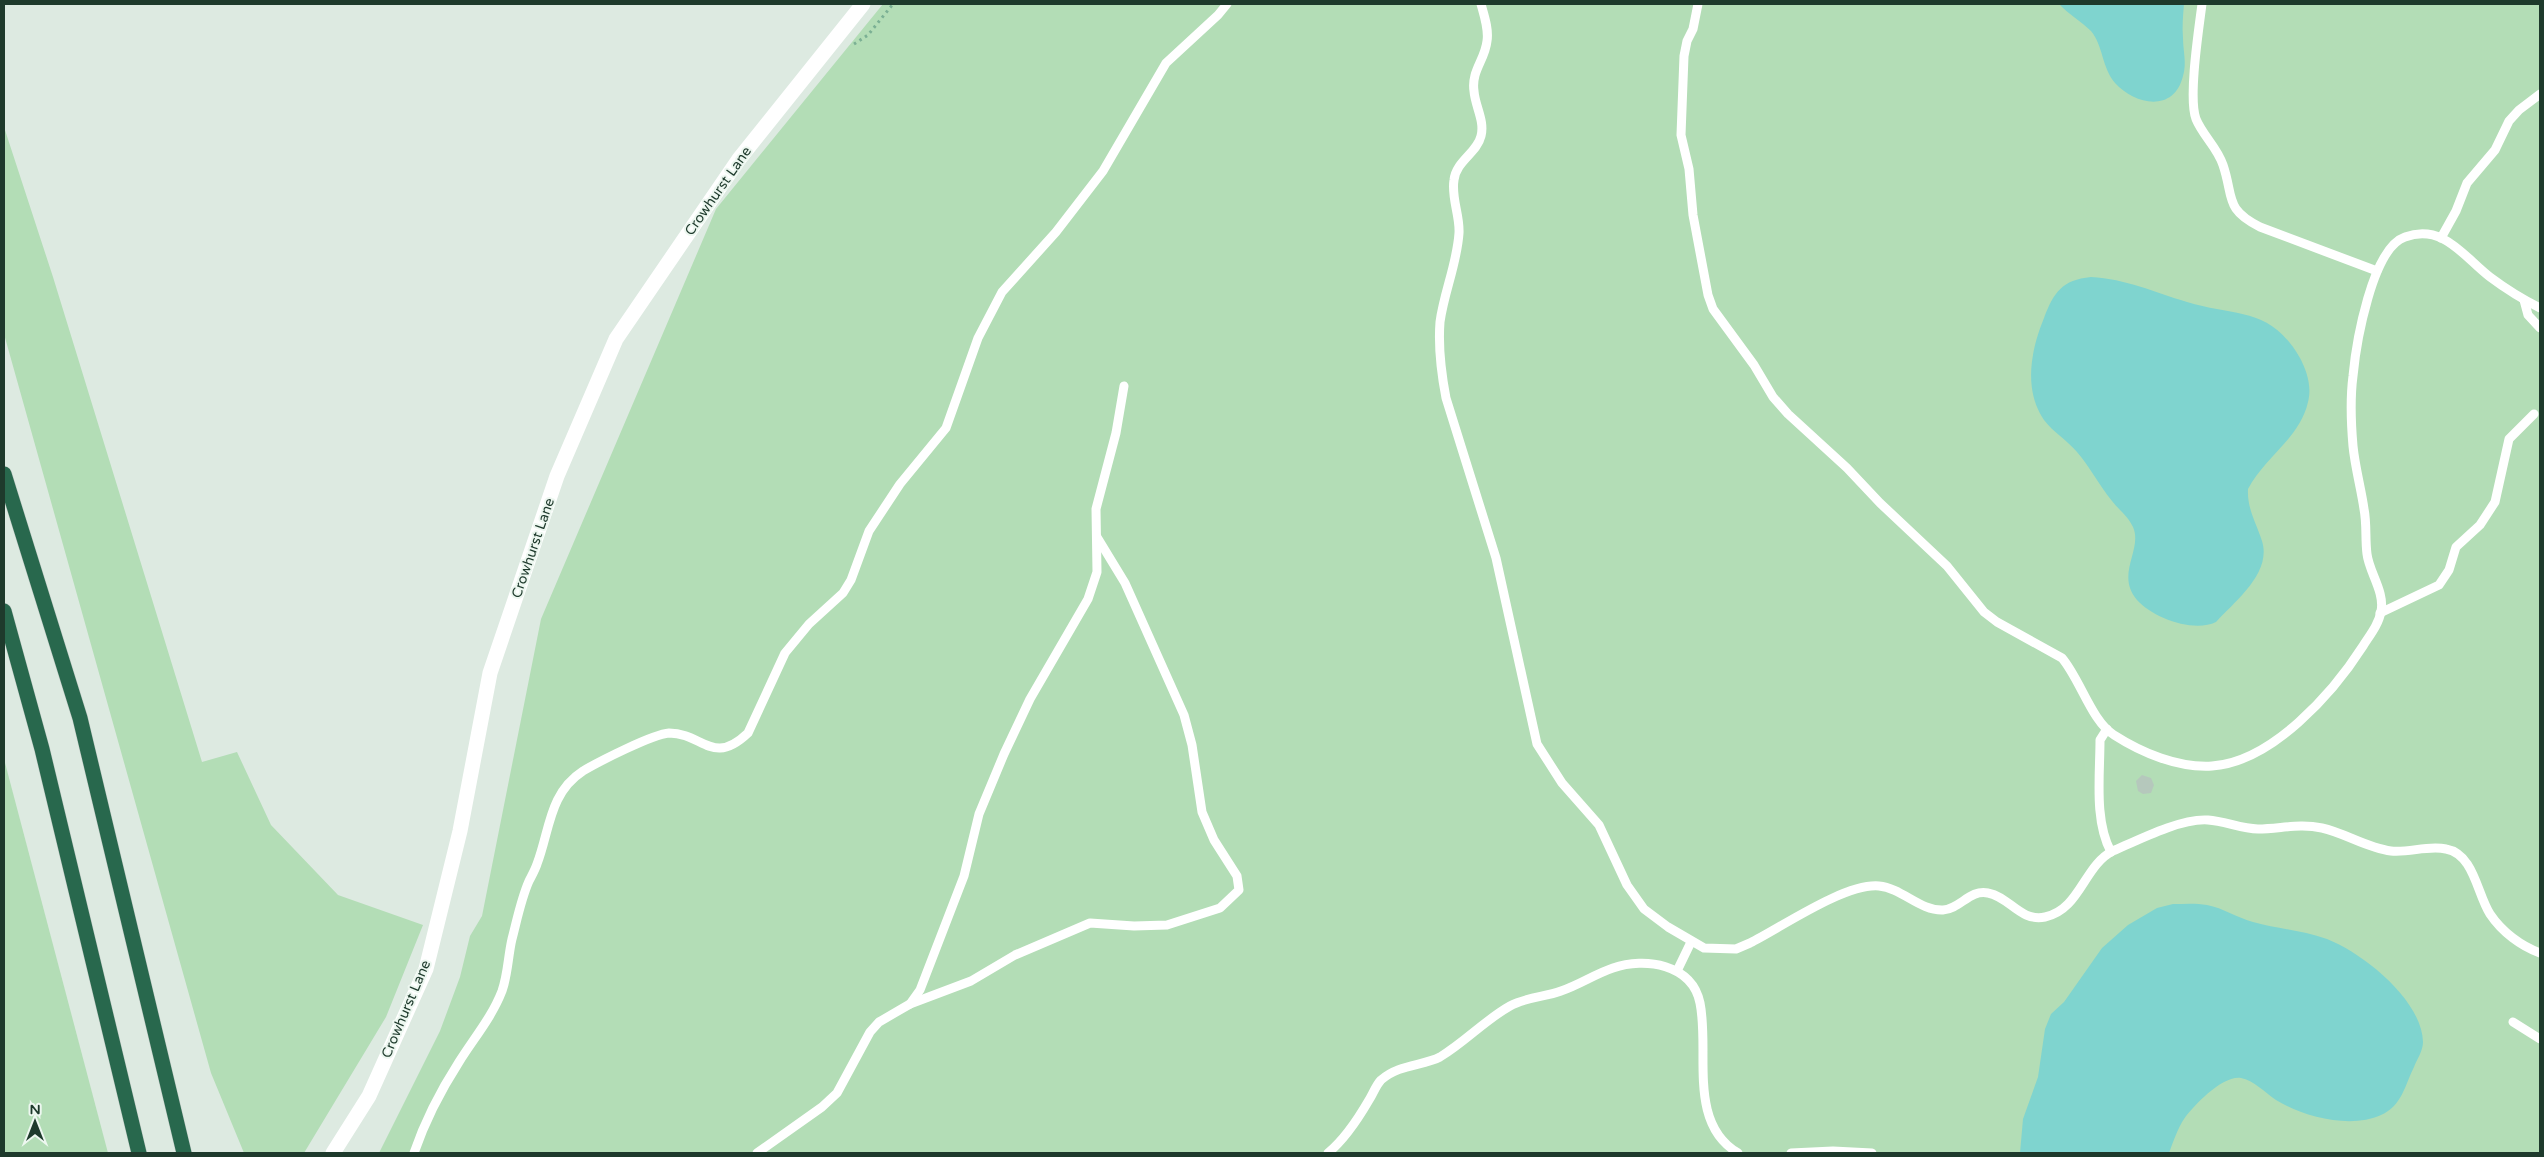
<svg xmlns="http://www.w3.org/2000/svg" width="2544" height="1157" viewBox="0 0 2544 1157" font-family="'Varela Round',sans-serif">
<rect width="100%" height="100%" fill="#ddeae1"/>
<g fill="#b3ddb6">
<path d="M883 4H2540V1153H379L440 1031 460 977 470 936 482 916 541 619 716 209Z"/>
<path d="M4 127 53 277 202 762 237 752 271 825 338 895 423 925 386 1017 304 1153H244L211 1073 4 334Z"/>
<path d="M4 759 108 1153H4Z"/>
</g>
<g fill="#7fd4cf">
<path d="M2059 4H2184C2183 15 2182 27 2183 38 2183 51 2187 63 2183 76 2174 113 2135 105 2115 83 2102 68 2103 45 2091 31 2081 21 2068 14 2059 4Z"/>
<path d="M2091 277C2126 279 2154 292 2187 302 2236 317 2270 306 2300 358 2307 371 2312 387 2308 402 2300 438 2264 458 2248 489 2247 509 2256 522 2262 541 2272 573 2235 601 2216 622 2194 633 2153 618 2137 600 2115 574 2143 550 2133 527 2128 516 2119 510 2112 501 2099 485 2090 467 2077 452 2067 440 2053 432 2044 420 2023 389 2031 350 2044 318 2054 292 2062 280 2091 277Z"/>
<path d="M2173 904C2184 904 2196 903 2207 905 2223 908 2238 918 2253 922 2278 929 2302 930 2327 939 2363 953 2422 1000 2423 1042 2423 1051 2417 1059 2414 1067 2405 1085 2402 1106 2381 1115 2351 1129 2303 1117 2276 1100 2266 1093 2253 1080 2241 1078 2223 1075 2194 1105 2184 1119 2178 1128 2173 1142 2169 1153H2020L2023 1119 2038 1077 2045 1029 2051 1014 2064 1002 2102 948 2128 925 2157 908Z"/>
</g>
<path fill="#b5c8bc" d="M2142 775 2151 778 2154 785 2151 793 2143 794 2138 791 2136 781Z"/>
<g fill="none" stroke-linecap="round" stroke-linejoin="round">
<defs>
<g id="motorway">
<path d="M4 474 80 718 184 1153"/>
<path d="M4 611 42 749 139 1153"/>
</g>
</defs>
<use href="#motorway" stroke="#c0c8c4" stroke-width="16"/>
<path stroke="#7bb094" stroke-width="3" stroke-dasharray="2.5 4" stroke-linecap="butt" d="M854 44 868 35 893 4"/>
<g stroke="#fff" stroke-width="9">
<path d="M1481 4C1484 15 1489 29 1487 41 1485 60 1471 71 1474 91 1475 106 1485 121 1481 136 1477 153 1456 161 1454 180 1451 198 1460 215 1459 233 1457 264 1444 292 1440 322 1438 348 1441 372 1446 398L1496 558 1537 744 1562 783 1599 825 1627 885 1644 909 1668 927 1704 948 1736 949 1750 943C1782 927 1845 883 1879 886 1902 888 1920 911 1943 910 1960 909 1970 889 1988 893 2010 897 2020 922 2045 917 2080 910 2084 865 2113 851 2138 840 2181 818 2208 820 2225 821 2241 829 2258 829 2280 829 2299 823 2322 828 2345 833 2367 848 2391 851 2409 853 2428 845 2446 849 2474 854 2477 894 2490 914 2502 932 2521 946 2540 953"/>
<path d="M1698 4 1693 29 1687 41 1684 56 1681 135 1689 169 1693 215 1708 295 1713 309 1754 365 1773 397 1788 414 1847 468 1880 503 1947 566 1984 612 1997 622 2062 658C2080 679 2092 722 2114 735 2142 753 2178 768 2212 766 2272 762 2333 693 2363 646 2370 635 2379 624 2381 611 2385 592 2369 572 2367 554 2365 539 2367 524 2364 509 2361 488 2355 467 2353 446 2351 423 2350 399 2353 376 2356 344 2372 248 2405 237 2443 223 2464 257 2490 277 2506 289 2522 299 2540 308"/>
<path d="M2202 4C2199 28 2188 98 2196 119 2203 136 2217 147 2223 165 2234 197 2224 209 2260 227L2377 271"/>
<path d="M2441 238 2456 211 2467 183 2495 150 2509 121 2519 110 2540 94"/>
<path d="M2524 300 2528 315 2540 328"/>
<path d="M2380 613 2439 585 2449 570 2456 547 2480 525 2495 502 2509 439 2534 414"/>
<path d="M2107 729 2100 740C2100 776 2094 820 2111 852"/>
<path d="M1677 971 1691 942"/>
<path d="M910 1004 971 981 1015 955 1090 923 1134 926 1167 925 1220 908 1239 890 1237 876 1214 840 1202 812 1192 745 1184 715 1125 583 1097 537"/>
<path d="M2513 1022 2540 1039"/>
<path d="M414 1153C425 1121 441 1090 459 1062 474 1038 492 1017 502 991 508 974 508 956 512 939 517 920 521 899 529 881 532 875 535 870 537 864 550 830 549 793 583 771 598 762 653 734 669 733 703 733 712 767 748 733L785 653 809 624 843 593 851 580 869 531 900 484 946 428 978 338 1002 292 1056 232 1103 171 1166 63 1218 15 1227 4"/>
<path d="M757 1153 822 1107 837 1093 870 1032 879 1022 910 1004 920 990 964 876 979 814 1004 754 1030 699 1088 599 1097 572 1096 509 1116 433 1124 386"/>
<path d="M1328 1153C1345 1139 1358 1119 1369 1100 1373 1094 1376 1085 1381 1080 1399 1064 1423 1066 1440 1057 1465 1042 1485 1020 1510 1006 1526 997 1545 997 1561 991 1579 985 1595 974 1613 968 1645 957 1692 964 1700 1003 1710 1051 1687 1123 1738 1153"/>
<path d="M1791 1153 1833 1151 1872 1153"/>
</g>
<path stroke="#fff" stroke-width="15" d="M333 1153 369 1096 426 969 460 831 490 673 557 476 616 339 739 159 863 4"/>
<use href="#motorway" stroke="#28684d" stroke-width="15"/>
</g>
<g text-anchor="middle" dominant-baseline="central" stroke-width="4" stroke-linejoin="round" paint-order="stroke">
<g font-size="14" fill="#1e3a2c" stroke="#edf7f0">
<text transform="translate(718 191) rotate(-55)">Crowhurst Lane</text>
<text transform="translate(533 548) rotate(-71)">Crowhurst Lane</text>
<text transform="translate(406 1009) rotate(-67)">Crowhurst Lane</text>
</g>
</g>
<rect width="2544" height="1157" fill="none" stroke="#1e3a2c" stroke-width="10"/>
<g transform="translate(35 1122)" stroke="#edf7f0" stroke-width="4" paint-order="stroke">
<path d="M0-4L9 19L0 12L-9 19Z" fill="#1e3a2c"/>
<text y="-8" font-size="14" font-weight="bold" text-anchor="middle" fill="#1e3a2c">N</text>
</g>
</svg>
